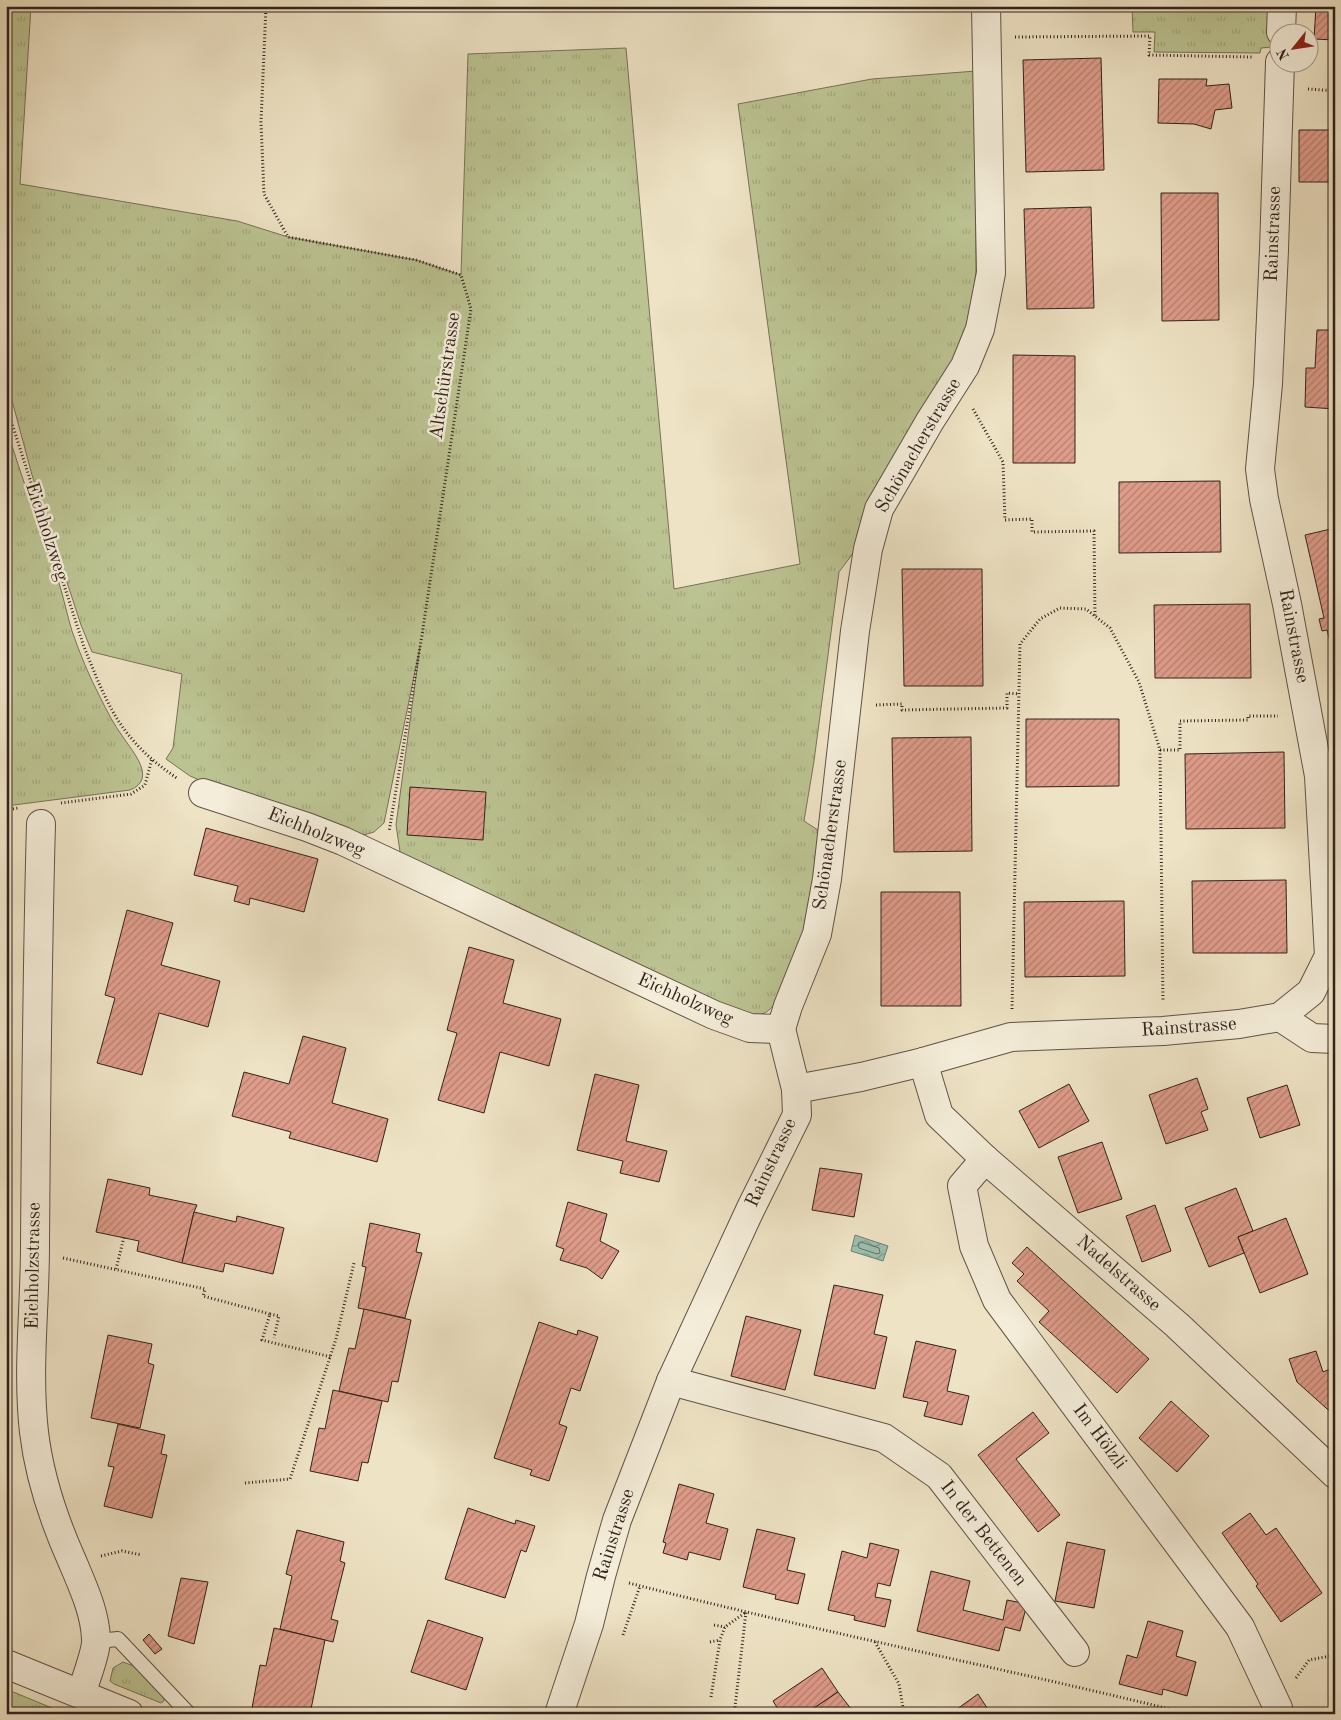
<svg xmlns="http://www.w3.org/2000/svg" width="1341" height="1720" viewBox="0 0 1341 1720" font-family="'Old Standard TT',serif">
<defs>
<pattern id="grass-tufts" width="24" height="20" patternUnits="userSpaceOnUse" patternTransform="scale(1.25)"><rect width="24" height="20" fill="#bcc392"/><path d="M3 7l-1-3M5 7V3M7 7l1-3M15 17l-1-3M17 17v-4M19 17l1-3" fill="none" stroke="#a2a77d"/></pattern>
<pattern id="water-waves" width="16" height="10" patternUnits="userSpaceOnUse" patternTransform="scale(1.25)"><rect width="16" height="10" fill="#9bbfae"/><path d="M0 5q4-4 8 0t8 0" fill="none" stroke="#7f9b8d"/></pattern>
<pattern id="building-hatch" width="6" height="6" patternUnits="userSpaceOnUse" patternTransform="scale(1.25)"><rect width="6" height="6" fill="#df9c8a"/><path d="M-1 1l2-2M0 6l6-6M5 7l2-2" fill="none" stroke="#b57f70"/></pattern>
</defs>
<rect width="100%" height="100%" fill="#eee3c5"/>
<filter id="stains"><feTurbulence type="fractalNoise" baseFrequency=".004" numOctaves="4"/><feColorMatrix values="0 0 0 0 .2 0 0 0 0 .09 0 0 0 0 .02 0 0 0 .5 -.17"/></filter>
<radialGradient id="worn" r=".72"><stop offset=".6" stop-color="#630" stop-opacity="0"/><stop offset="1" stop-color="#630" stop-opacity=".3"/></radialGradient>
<g fill="url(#grass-tufts)" stroke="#777257">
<path d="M6 6H31L20 184 237 221 288 237 416 260 461 275 468 54 626 48 674 589 800 564 738 104 872 79 976 71V271L971 321 962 348 872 496 857 535 854 552 839 572 814 761 804 821 821 832 813 906 780 996C769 1014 762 1017 742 1015L401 858 396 825 420 647 384 823 374 832 343 841 190 776 166 759 173 748 182 674 92 652 81 625 32 475 6 378Z"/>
<path d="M1132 6H1274L1273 47 1261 48 1260 53 1154 52 1155 32H1133Z"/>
<path d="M6 425C21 479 42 530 59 583 64 599 67 615 72 631 80 654 89 676 100 697 107 711 114 725 123 737 132 751 158 779 130 790L6 806Z"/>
<path d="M123 1662 136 1667 164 1698V1701L161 1703 114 1684 110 1681 113 1668Z"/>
<path d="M6 1689 52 1708 50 1714H6Z"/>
</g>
<path fill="url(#water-waves)" stroke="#718074" d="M855 1235 888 1246 883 1261 851 1251Z"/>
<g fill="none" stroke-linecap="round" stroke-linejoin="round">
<path stroke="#667065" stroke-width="1" d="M861 1242 879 1248 880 1253 877 1254 859 1248 858 1244Z"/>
</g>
<g fill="url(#building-hatch)" stroke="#32221c">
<path d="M1316 6H1335V40L1314 39Z"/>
<path d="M1101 58 1104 170 1026 172 1023 60Z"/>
<path d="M1159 79H1207L1206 86 1229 84 1232 108 1215 110 1211 129 1194 124 1158 123Z"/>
<path d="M1299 130H1332L1331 182H1299Z"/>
<path d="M1161 193H1218L1219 320 1162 321Z"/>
<path d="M1091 207 1094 308 1027 309 1024 209Z"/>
<path d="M1317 330H1335V409L1305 407 1306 368H1315Z"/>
<path d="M1013 355 1075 356V463H1013Z"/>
<path d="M1220 481 1221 552 1119 553V482Z"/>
<path d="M1335 528V661L1327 630 1322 631 1319 619 1324 618 1305 535Z"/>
<path d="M902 569H982L983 686H904Z"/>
<path d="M1250 604 1251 678H1155L1154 605Z"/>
<path d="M1026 719H1119V786L1026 787Z"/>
<path d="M971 737 972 851 894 852 892 738Z"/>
<path d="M1284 752 1285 828 1186 829 1185 754Z"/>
<path d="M410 787 486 792 483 840 407 835Z"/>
<path d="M206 828 318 859 304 912 250 898 249 905 234 901 238 886 194 875Z"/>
<path d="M1286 880 1287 953H1193L1192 881Z"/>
<path d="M881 892H960L961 1006H881Z"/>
<path d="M1124 901 1125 976 1025 977 1024 902Z"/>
<path d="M127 910 173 923 161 965 220 981 208 1027 159 1013 142 1075 97 1063 115 998 105 995Z"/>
<path d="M469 947 514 960 503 1003 561 1019 549 1066 500 1052 484 1113 438 1100 457 1033 447 1030Z"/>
<path d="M303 1036 346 1048 332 1103 388 1119 377 1162 289 1138 291 1132 232 1116 244 1072 289 1084Z"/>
<path d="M595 1074 639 1085 626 1141 667 1151 659 1182 620 1173 623 1161 577 1150Z"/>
<path d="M1197 1078 1208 1109 1201 1112 1208 1130 1166 1144 1149 1095Z"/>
<path d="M1069 1084 1089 1121 1039 1148 1019 1111Z"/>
<path d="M1287 1085 1300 1125 1260 1138 1247 1098Z"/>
<path d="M1102 1142 1122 1199 1078 1213 1058 1157Z"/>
<path d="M820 1168 862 1174 854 1217 812 1210Z"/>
<path d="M108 1179 150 1188 149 1195 197 1205 194 1212 182 1263 137 1251 139 1241 96 1232Z"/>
<path d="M1236 1188 1253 1231 1238 1237 1244 1253 1209 1267 1185 1208Z"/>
<path d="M568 1202 607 1214 600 1241 619 1251 602 1279 587 1268 560 1260 564 1249 556 1246Z"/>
<path d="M1155 1205 1171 1251 1142 1262 1126 1216Z"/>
<path d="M194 1212 236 1222 237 1216 284 1228 273 1274 225 1263 223 1272 182 1263Z"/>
<path d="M1286 1218 1308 1274 1260 1293 1238 1237Z"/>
<path d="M370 1223 420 1234 416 1252 422 1253 405 1318 358 1308 366 1267 362 1266Z"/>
<path d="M1027 1247 1149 1359 1117 1393 1039 1322 1049 1311 1017 1281 1024 1274 1012 1263Z"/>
<path d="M834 1285 883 1295 874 1334 887 1337 875 1389 814 1375Z"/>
<path d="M364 1309 411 1320 398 1382 392 1381 388 1402 339 1391 349 1348 355 1349Z"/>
<path d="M746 1316 801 1330 785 1390 731 1376Z"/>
<path d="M539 1322 577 1335 578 1330 598 1337 580 1391 571 1388 559 1424 567 1427 549 1481 530 1475 532 1470 494 1458Z"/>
<path d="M108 1335 152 1344 148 1363 154 1365 140 1428 91 1418Z"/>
<path d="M916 1341 956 1350 947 1391 969 1396 962 1425 924 1416 928 1402 903 1397Z"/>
<path d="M1316 1351 1323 1372 1335 1367V1416L1297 1382 1289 1359Z"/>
<path d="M333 1390 382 1401 368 1463 362 1462 358 1481 310 1471 319 1428 325 1429Z"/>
<path d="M1171 1401 1209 1436 1177 1472 1139 1438Z"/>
<path d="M1033 1412 1049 1433 1016 1459 1060 1515 1038 1532 978 1455Z"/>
<path d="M118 1424 165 1435 161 1454 167 1455 152 1518 104 1506 114 1467 108 1466Z"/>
<path d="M679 1484 714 1494 706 1523 728 1529 720 1560 689 1552 687 1560 663 1553 666 1543 663 1542Z"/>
<path d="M468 1508 515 1524 516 1520 535 1526 526 1552 521 1550 505 1598 445 1579Z"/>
<path d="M1250 1513 1266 1535 1276 1528 1322 1593 1281 1622 1256 1586 1258 1584 1222 1533Z"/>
<path d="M757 1529 795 1538 787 1570 805 1574 798 1604 775 1599 776 1595 743 1587Z"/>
<path d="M297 1530 344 1542 340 1561 345 1563 331 1619 338 1621 333 1642 280 1629 292 1576 286 1574Z"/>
<path d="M1067 1542 1105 1550 1094 1608 1055 1601Z"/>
<path d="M870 1543 899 1550 890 1586 878 1583 875 1597 891 1600 885 1627 854 1620 855 1616 828 1610 842 1551 867 1558Z"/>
<path d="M931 1571 970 1581 963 1610 1003 1620 1007 1600 1027 1604 1020 1631 1005 1627 999 1651 917 1631Z"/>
<path d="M181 1578 208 1582 194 1644 168 1636Z"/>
<path d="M428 1620 483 1638 466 1690 411 1672Z"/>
<path d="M1148 1621 1183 1631 1176 1656 1196 1662 1187 1696 1163 1689 1162 1695 1119 1684 1127 1655 1137 1658Z"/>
<path d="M274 1628 325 1640 310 1714H282L252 1708 260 1665 266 1666Z"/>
<path d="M149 1634 162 1649 155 1654 143 1640Z"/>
<path d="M822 1668 838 1692 805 1714H781L773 1701Z"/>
<path d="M838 1692 855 1714H805Z"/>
<path d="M978 1694 991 1714H950Z"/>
</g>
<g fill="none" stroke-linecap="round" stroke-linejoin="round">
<defs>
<path id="service" d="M97 1641 118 1639 189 1714"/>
<g id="minor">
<path d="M1281 32 1282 6"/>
<path d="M203 793 307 827 343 841 714 1015 750 1028 781 1029"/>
<path d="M41 824C37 965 36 1105 35 1246 35 1308 27 1370 34 1432 39 1475 55 1523 73 1563 83 1587 95 1612 96 1639 97 1649 85 1682 81 1694"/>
<path d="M1280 1017 1312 1038 1335 1039"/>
<path d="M781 1029 788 1006 817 934 827 879 855 631 868 549 879 509 930 421 965 366 980 329 991 273 986 6"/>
<path d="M923 1062 939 1115 985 1159 1177 1325 1335 1474"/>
<path d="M796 1089 861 1077 923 1062 1011 1037 1163 1031 1239 1024 1280 1017 1311 992 1329 956 1319 776 1287 604 1264 499 1260 469 1268 384 1274 250 1280 62"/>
<path d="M985 1159 962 1186 974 1246 997 1300 1240 1627 1278 1708"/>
<path d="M671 1381 884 1438 939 1476 1075 1652"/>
<path d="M6 1664 129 1714"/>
<path d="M559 1714 589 1624 601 1576 617 1520 671 1381 750 1210 797 1115 796 1089 781 1029"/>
</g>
</defs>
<use href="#service" stroke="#615246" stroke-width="16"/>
<use href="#minor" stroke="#615246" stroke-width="30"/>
<g stroke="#32221c" stroke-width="3" stroke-dasharray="1 2.5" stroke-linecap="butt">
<path d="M266 6 261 122 264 194 288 237 416 260 461 275 471 309 422 635 389 832"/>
<path d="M1015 37 1150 36 1149 55 1252 57"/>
<path d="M1308 89 1335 91"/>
<path d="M6 405 84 647C97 678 109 713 132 739 145 755 161 767 178 779"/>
<path d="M973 409 1003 462 1005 520 1032 519V532L1094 531 1095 616"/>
<path d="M876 705 902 704V710L1007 708V693L1019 694"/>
<path d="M1160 750H1180V721L1248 720V716H1278"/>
<path d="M61 803 131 794 145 785 152 759"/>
<path d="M6 810 18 808"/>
<path d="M1012 1009 1020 644 1040 619 1060 608 1086 609 1110 628 1139 682 1160 750 1163 1002"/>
<path d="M63 1258 205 1289 203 1296 270 1314 262 1340 331 1357"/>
<path d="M116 1269 124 1237"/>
<path d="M270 1314 279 1316 274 1338"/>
<path d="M245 1483 290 1479 336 1339 354 1263"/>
<path d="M101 1556 122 1551 142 1555"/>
<path d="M629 1583C815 1631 1004 1668 1190 1714"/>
<path d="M714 1625 725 1627"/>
<path d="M623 1635 640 1586"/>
<path d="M710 1642 720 1640"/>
<path d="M875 1642 899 1684 904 1714"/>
<path d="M1296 1678 1309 1660 1335 1655"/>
<path d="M711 1697 720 1640 725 1627 746 1612 735 1707 741 1714"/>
</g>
<use href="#service" stroke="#f4edd9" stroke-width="14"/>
<use href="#minor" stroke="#f4edd9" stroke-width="28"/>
</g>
<g text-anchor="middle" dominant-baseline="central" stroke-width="5" stroke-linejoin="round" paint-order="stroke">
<g font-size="19" fill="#32221c" stroke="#f4edd9">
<text transform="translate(1274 234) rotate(-88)">Rainstrasse</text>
<text transform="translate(446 376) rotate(-82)">Altschürstrasse</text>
<text transform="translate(919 446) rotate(-60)">Schönacherstrasse</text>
<text transform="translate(46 532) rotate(72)">Eichholzweg</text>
<text transform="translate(1293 636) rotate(79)">Rainstrasse</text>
<text transform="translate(316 833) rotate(22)">Eichholzweg</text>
<text transform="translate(831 835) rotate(-82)">Schönacherstrasse</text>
<text transform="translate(685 1000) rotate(24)">Eichholzweg</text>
<text transform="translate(1189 1028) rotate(-4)">Rainstrasse</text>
<text transform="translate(772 1163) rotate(-65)">Rainstrasse</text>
<text transform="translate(34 1266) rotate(-89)">Eichholzstrasse</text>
<text transform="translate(1118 1274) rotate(41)">Nadelstrasse</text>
<text transform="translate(1099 1437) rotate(53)">Im Hölzli</text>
<text transform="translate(983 1534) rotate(52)">In der Bettenen</text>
<text transform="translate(615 1535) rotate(-72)">Rainstrasse</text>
</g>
</g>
<rect width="1341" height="1720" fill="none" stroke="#eee3c5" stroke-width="25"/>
<rect x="8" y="8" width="1326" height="1705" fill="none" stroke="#32221c" stroke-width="2.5"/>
<rect x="12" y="12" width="1316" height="1695" fill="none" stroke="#32221c"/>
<g transform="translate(1294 48) rotate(240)"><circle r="24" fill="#f4edd9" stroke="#a69c8d"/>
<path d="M0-4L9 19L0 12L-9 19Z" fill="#8f2418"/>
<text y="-8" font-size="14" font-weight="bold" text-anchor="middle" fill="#32221c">N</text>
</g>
<rect width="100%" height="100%" filter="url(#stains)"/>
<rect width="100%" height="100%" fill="url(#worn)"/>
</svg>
